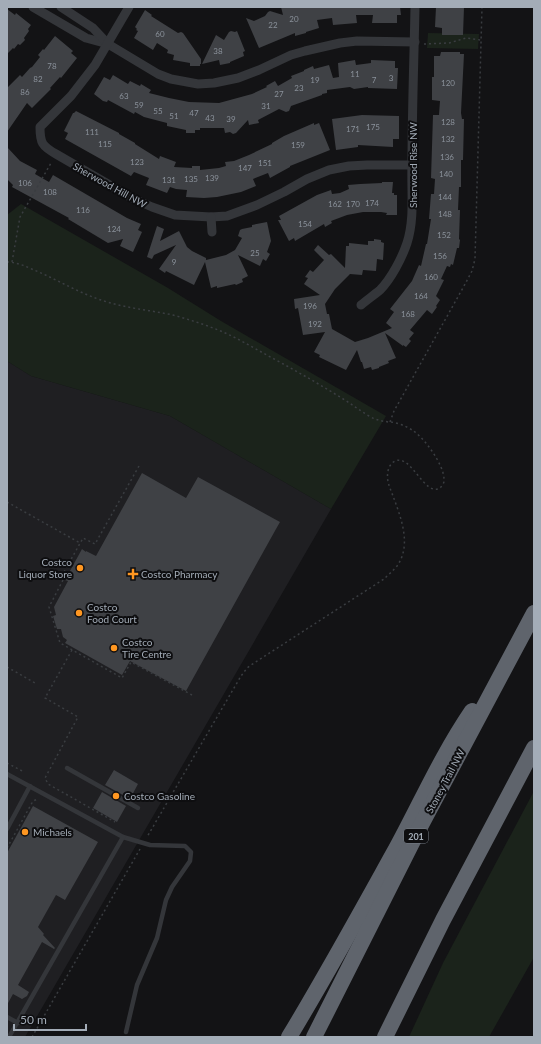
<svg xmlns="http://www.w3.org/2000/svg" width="541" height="1044" viewBox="0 0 541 1044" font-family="Lato,sans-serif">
<rect width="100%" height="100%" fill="#131315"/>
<path fill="#1f1f22" d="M7 361 31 376 170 416 331 509 25 1037H7Z"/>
<g fill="#1b231b">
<path d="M428 33 479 34 478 49 427 48Z"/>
<path d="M21 204 168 288 221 321 386 416 331 509 170 416 31 376 7 361V215Z"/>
<path d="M534 791V957L489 1037H409L443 963Z"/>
</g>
<g fill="#3f4145">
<path d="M281 7H400L401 15H397V23H372L373 15H356L357 23 333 25 332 18 317 20 319 28 306 32V33L295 36V33L259 48 246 18 254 21 265 16 268 12 270 11 283 15Z"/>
<path d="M436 7H464L463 35H442V28L435 27Z"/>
<path d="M7 9 15 15 16 13 31 25 28 29 29 31 24 38 25 40 20 45 18 44 14 49 13 48 7 54Z"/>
<path d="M145 10 152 15 151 16 178 33 181 32 183 33 201 59V64H200V66H190V63L173 60 174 55 167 53 168 50 157 43 153 50 134 38 138 31 136 30 137 29 135 27Z"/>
<path d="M231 31 235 32 237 31 245 51 243 52 244 56 230 62V63L220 65 219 60 202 64 216 35 224 40 229 32Z"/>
<path d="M55 36 73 51 71 53 77 58 61 78 60 77 50 88 51 89 32 108 27 103 7 132V88L20 75 22 77 30 68 32 67 40 57 38 55 43 49 44 50Z"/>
<path d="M441 52H460V54H464L461 113 462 119H464L463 160H461V187H459L458 210H460L459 239 460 240 459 248H457L453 265 451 264 450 267 447 266 441 279 444 280 436 296 440 300 436 306 437 307 432 314 427 310 410 330 414 333 409 339 411 341 406 347 403 345V346L385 333 396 358 388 361 389 363 379 367V368L372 370 371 367 364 369 362 362H361L357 350 346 370 319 357 320 355 314 352 325 332 303 335 298 308 295 309 294 299 320 295 304 284 308 278 305 277 310 270 313 272 324 260 314 250 318 245 329 255 331 254 345 268 346 246H349V243L368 245V241H374V239L381 240V242L384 243 383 260 377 259 376 271 363 270 362 275 350 274 335 289 325 304 327 314H329L332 329 355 342 368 338 392 328 386 323 394 312 390 309 412 281 419 265 421 266 426 244H427L431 219H429L431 194H434L435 179 431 178 433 115H439L440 101 432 100V77H434V56H440Z"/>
<path d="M355 60 356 65 371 63V60L395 61V68H398L397 89 368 88V87L354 89 350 87 327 90V93L322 94V95L291 106 289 111 286 112 279 109 258 120 259 123 249 125 248 120 236 133 233 134 230 132 225 133 224 128H200V130H195V133H186V130L167 126V123L144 117 135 112 134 114 108 100 107 102 103 101 94 94 104 77 110 80 113 75 128 84 130 81 140 86 141 84 151 90 149 93 169 98 189 102 219 103 252 94 267 87 266 86 275 81 278 86 292 78 291 76 304 71V70L313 66 314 69 329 65 333 78 339 77 338 63Z"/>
<path d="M76 111 119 133V134L135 143V144L159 159 160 156 176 162 174 167 192 168V166H200V170L219 168 226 166 225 162 234 161 249 155 272 144V143L284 136 314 123V125L319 123 330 150 290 166V167L270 178 268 173 253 179 256 186 241 192 217 197 204 198 186 197 187 190 176 189 170 187 167 193 146 185 149 178 134 172 131 176 65 139 68 133 64 131 73 113H74Z"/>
<path d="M362 115 399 116V139H393V147L358 145V147L336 150 332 119Z"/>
<path d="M7 147 20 161 37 170 35 174 49 182 53 175 127 218 141 224 138 230 142 232 133 252 120 246 123 239 108 243 68 219 69 218 12 187 13 185 7 179Z"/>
<path d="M382 182H393L392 193H394V195H397V215H386L387 213 381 212H363L347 215 331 221 332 223 325 227 324 224 295 241 294 238 289 241 278 220H281L279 216 317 195 331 190 332 194 340 193 349 189 348 185 360 184 382 183Z"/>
<path d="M267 222 271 241 267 252 270 254 266 261 263 259 260 266 238 255 248 276 242 279 243 282 236 285 235 284 217 288V286L211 288 205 262 194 285 166 271 165 273 159 269 176 245 154 255 152 259 147 257 157 226 164 229 160 241 179 231 187 247 192 251 206 258V260L226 255 235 250 242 238 238 236 240 230 242 229 252 227V225Z"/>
<path d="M142 473 186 498 198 477 280 522 276 529 186 691 130 661 122 675 65 643 67 640 63 637 61 629H57L53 616 56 615 54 607 68 581 65 580 82 549 86 552V551L96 556Z"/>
<path d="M114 770 138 784 130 799 105 785Z"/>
<path d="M102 792 126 806 117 822 93 808Z"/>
<path d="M33 806 98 842 65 900 56 895 38 927 44 934 43 935 55 948 54 949 42 942 18 985 29 992 27 996 22 999 13 994 7 1005V853Z"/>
</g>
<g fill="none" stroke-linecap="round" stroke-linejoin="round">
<g stroke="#3a3d41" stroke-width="1.5" stroke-dasharray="2 3" stroke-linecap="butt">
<path d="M424 44 449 43 466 38 481 40"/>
<path d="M7 262C16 262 25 266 34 270 56 279 77 292 101 300 124 308 149 310 173 315 187 319 200 323 213 328 235 336 255 349 276 360 298 372 319 384 340 397 350 403 359 410 369 416 376 420 381 421 389 422 396 422 406 426 412 430 424 437 444 465 444 479 445 482 442 486 440 488 424 497 412 454 395 461 391 463 388 468 388 472 386 480 390 488 393 496 401 518 412 545 397 566 393 571 388 575 384 579L251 665 247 668 241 676 147 837"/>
<path d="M12 262 20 217 51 163"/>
<path d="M390 422 394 411 464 286 472 271 475 259 482 7"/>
<path d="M139 466 95 544 83 538 64 572 63 580 49 607 60 643 122 678 131 662 192 695"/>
<path d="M7 502 80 543"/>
<path d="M72 650 45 698 78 717 45 778 48 784 115 822"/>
<path d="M7 667 35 683"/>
<path d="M7 763 24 772"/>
<path d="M7 848 33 801 38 799"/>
<path d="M32 1037 140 849"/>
</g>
<g stroke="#34363a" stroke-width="4.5">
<path d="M67 768 138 808"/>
<path d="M7 774 123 837 150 845 185 846 191 852 190 861 172 887 166 900 157 938 137 985 126 1032"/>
<path d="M7 829 30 786"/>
<path d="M7 1017 18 1023"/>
<path d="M9 1037 123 837"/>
</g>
<g stroke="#34363a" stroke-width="9">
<path d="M33 7 86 38 108 44"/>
<path d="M61 7 93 28 108 44 158 74 171 79 198 84 214 83 238 78 259 70 291 55 305 51 340 43 357 41 415 42"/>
<path d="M129 7 95 65 71 96 40 127C40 143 42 146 56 154L132 198 152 207 175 215 211 217 227 216 257 205 284 192 307 179 329 170 349 166 367 165H411"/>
<path d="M211 217 212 232"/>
<path d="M361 305C367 300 374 295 380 290 391 279 402 258 407 243 415 218 411 191 412 165 412 112 414 60 415 7"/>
</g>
<g stroke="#5f646c" stroke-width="16">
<path d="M289 1037C326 976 361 912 396 849 421 803 442 755 472 711"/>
<path d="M314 1037 420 827 534 613"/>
<path d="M385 1037 443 920 534 748"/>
</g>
</g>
<g fill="#ff9721" stroke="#0e0e10" stroke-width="1.5">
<circle cx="80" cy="568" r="4"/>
<path d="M131 568h4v4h4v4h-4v4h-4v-4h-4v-4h4z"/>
<circle cx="79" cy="613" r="4"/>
<circle cx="114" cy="648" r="4"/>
<circle cx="116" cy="796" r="4"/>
<circle cx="25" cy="832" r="4"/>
</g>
<g text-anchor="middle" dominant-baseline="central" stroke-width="4" stroke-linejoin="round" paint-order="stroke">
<g font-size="8" fill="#8a919a">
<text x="294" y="19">20</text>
<text x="273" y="25">22</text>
<text x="160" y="34">60</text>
<text x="218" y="51">38</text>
<text x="52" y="66">78</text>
<text x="355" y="74">11</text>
<text x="391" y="78">3</text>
<text x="38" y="79">82</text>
<text x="315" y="80">19</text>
<text x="374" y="80">7</text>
<text x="448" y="83">120</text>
<text x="299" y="88">23</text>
<text x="25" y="92">86</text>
<text x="279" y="94">27</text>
<text x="124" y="96">63</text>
<text x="139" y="105">59</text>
<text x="266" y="106">31</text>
<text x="158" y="111">55</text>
<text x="194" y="113">47</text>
<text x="174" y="116">51</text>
<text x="210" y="118">43</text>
<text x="231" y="119">39</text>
<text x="448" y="122">128</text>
<text x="373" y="127">175</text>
<text x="353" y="129">171</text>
<text x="92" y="132">111</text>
<text x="448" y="139">132</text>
<text x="105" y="144">115</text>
<text x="298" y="145">159</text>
<text x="447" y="157">136</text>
<text x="137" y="162">123</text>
<text x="265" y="163">151</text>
<text x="245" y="168">147</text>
<text x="446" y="174">140</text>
<text x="212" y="178">139</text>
<text x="191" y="179">135</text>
<text x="169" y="180">131</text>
<text x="25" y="183">106</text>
<text x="50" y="192">108</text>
<text x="445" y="197">144</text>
<text x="372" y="203">174</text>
<text x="335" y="204">162</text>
<text x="353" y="204">170</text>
<text x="83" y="210">116</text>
<text x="445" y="214">148</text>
<text x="305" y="224">154</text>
<text x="114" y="229">124</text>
<text x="444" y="235">152</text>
<text x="255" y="253">25</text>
<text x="440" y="256">156</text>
<text x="174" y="262">9</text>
<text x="431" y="277">160</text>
<text x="421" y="296">164</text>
<text x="310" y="306">196</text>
<text x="408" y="314">168</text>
<text x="315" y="324">192</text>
</g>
<rect fill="#0e0e10" stroke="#767d85" stroke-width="1" x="404" y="829" width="24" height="14" rx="3"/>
<g font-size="9" font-weight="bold" fill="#a3acb7">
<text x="416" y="836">201</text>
</g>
<g font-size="10" fill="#a3acb7" stroke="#0e0e10">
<text transform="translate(413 165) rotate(-90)">Sherwood Rise NW</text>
<text transform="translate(110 185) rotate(29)">Sherwood Hill NW</text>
<text transform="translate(445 781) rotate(-62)">Stoney Trail NW</text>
</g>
<g font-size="10" fill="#a3acb7" stroke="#0e0e10" text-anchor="start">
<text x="72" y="562" text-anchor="end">Costco<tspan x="72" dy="12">Liquor Store</tspan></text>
<text x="141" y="574">Costco Pharmacy</text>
<text x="87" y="607">Costco<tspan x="87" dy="12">Food Court</tspan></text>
<text x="122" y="642">Costco<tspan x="122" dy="12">Tire Centre</tspan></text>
<text x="124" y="796">Costco Gasoline</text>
<text x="33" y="832">Michaels</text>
</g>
</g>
<rect width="541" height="1044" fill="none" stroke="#a3acb7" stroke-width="16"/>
<path d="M14 1024v6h72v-6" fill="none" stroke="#a3acb7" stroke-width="2"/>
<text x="20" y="1024" font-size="12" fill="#a3acb7" stroke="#0e0e10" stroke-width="3" paint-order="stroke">50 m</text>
</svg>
